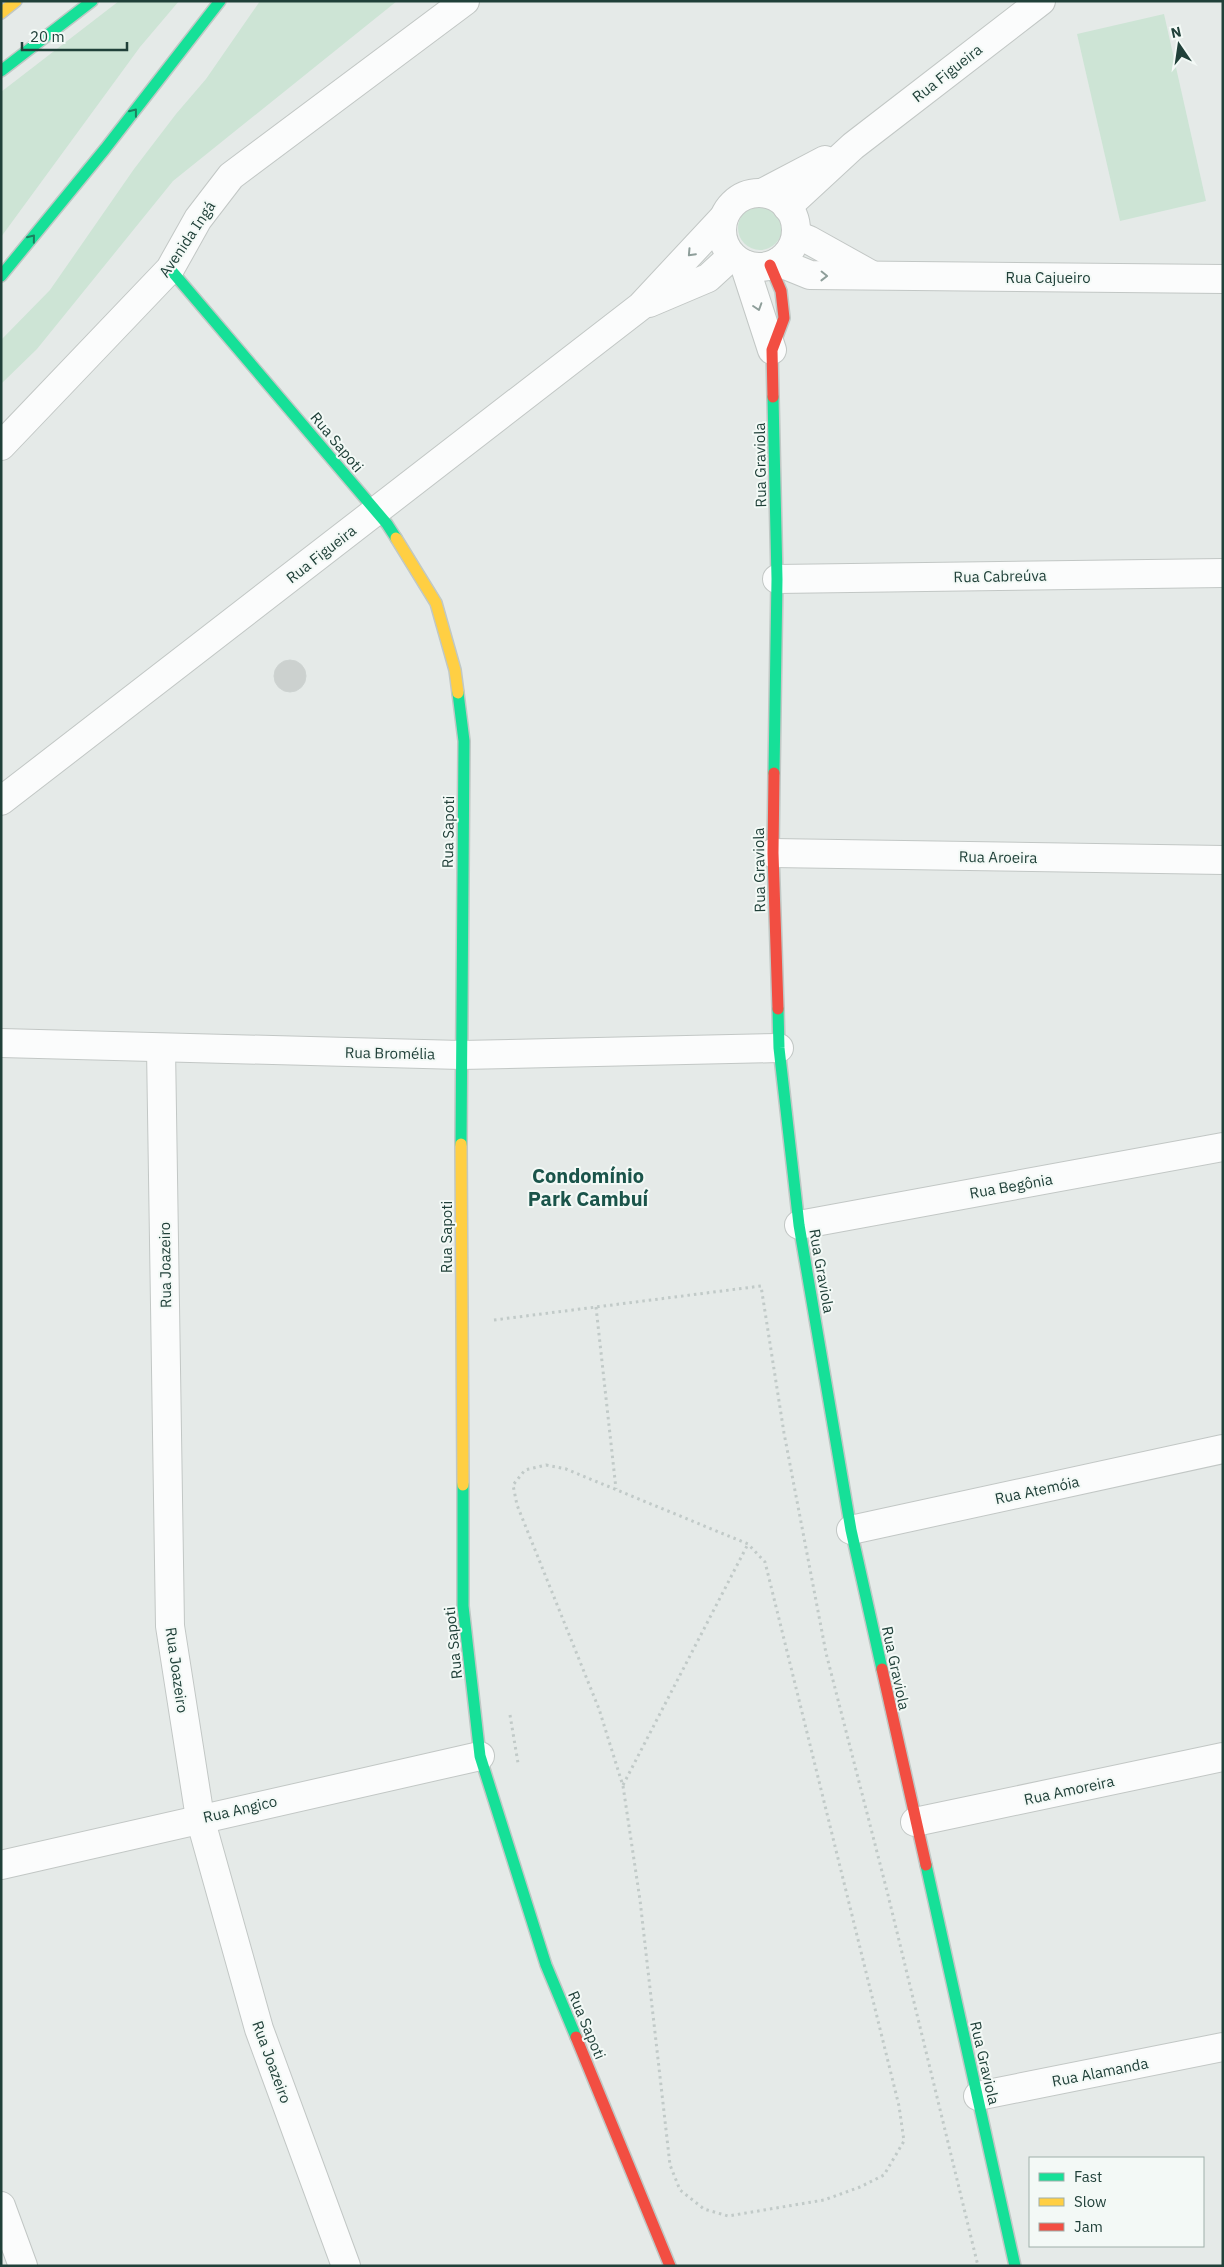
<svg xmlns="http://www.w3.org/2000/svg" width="1224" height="2267" viewBox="0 0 1224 2267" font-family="'IBM Plex Sans',sans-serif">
<rect width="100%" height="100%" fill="#e5eae8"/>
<g fill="#cde4d5">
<path d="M119 1H179L140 47 1 237V92Z"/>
<path d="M260 1H397L173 181 37 349 1 384V340L50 290 134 169 176 114 206 79Z"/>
<path d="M1164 14 1206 201 1120 221 1077 34Z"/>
<circle cx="760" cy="228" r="22"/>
</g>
<circle fill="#ccd1cf" stroke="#cdd3d1" cx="290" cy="676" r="16"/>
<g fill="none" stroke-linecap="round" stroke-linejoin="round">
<defs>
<g id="street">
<path d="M762 193 825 160"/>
<circle cx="759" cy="230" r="37"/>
<path d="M787 207 853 146 1041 1"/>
<path d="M796 235 809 240 870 274"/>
<path d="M778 262 810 275 1223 279"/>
<path d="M744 264 772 350"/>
<path d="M649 303 708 278 732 256"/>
<path d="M1 446 170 269 198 219 231 176 465 1"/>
<path d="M777 579 1223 573"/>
<path d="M1 801 641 306 724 217"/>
<path d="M773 853 1223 860"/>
<path d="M1 1043 461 1055 779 1048"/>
<path d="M161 1048 170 1626 200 1818 259 2029 346 2266"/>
<path d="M799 1225 1223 1147"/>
<path d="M851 1530 1223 1449"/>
<path d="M915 1822 1223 1757"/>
<path d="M1 1865 480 1756"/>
<path d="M978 2096 1223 2047"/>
<path d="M1 2206 23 2266"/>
</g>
<g id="fast">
<path d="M1 71 92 1"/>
<path d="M170 269 387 524 396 538"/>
<path d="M1 276 105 149 220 1"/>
<path d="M773 397 777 579 774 773"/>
<path d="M458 693 464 741 461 1144"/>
<path d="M778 1009 779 1048 799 1225 851 1530 882 1669"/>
<path d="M463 1485V1606L480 1756 546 1965 576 2037"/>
<path d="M926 1865 1015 2266"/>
</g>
<g id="slow">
<path d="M1 13 16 1"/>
<path d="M396 538 436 603 455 670 458 693"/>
<path d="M461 1144 463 1485"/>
</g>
<g id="jam">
<path d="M770 265 781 291 784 318 772 350 773 397"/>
<path d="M774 773 773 853 778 1009"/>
<path d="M882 1669 926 1865"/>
<path d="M576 2037 670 2266"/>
</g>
</defs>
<use href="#street" stroke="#c2c7c5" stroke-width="30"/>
<use href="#fast" stroke="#c0c8c5" stroke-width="14"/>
<use href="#slow" stroke="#c0c8c5" stroke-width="14"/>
<use href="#jam" stroke="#c0c8c5" stroke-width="14"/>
<g stroke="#c1cac8" stroke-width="3" stroke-dasharray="2.5 4" stroke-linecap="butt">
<path d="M596 1307 616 1489"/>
<path d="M494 1320 761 1286 784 1433 826 1653 888 1895 978 2266"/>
<path d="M546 1465 566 1469 748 1544 765 1562 899 2106 904 2141 884 2175 860 2187 824 2200 728 2216 704 2209 680 2190 670 2165 640 1900 623 1786 599 1709 517 1505 513 1485 525 1470Z"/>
<path d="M510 1715 518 1763"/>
<path d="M623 1785 748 1544"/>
</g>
<use href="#street" stroke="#fbfcfc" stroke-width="28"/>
<use href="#fast" stroke="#16e098" stroke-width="11"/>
<use href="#slow" stroke="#ffcf43" stroke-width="11"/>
<use href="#jam" stroke="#f24e42" stroke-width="11"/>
</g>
<defs><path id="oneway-chevron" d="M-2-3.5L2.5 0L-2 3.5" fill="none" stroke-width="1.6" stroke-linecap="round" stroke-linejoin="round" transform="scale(1.25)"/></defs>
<g stroke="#1c805f">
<use href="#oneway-chevron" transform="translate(134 112) rotate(-52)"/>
<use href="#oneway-chevron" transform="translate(32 238) rotate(-51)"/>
</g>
<g stroke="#8e9e9a">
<use href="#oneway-chevron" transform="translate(691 253) rotate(133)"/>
<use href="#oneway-chevron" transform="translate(824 276) rotate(1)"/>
<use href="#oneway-chevron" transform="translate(758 307) rotate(72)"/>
</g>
<g text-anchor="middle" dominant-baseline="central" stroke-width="4" stroke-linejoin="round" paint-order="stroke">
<g font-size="15" fill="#204039" stroke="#f3f9f6">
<text transform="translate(947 73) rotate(-38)">Rua Figueira</text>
<text transform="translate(187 239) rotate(-56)">Avenida Ingá</text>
<text x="1048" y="277">Rua Cajueiro</text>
<text transform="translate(337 442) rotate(50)">Rua Sapoti</text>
<text transform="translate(760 465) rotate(-91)">Rua Graviola</text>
<text transform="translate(321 554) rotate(-38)">Rua Figueira</text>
<text transform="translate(1000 576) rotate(-1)">Rua Cabreúva</text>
<text transform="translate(448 832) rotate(-89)">Rua Sapoti</text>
<text transform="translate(998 857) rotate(1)">Rua Aroeira</text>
<text transform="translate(759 870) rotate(-91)">Rua Graviola</text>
<text transform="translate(390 1053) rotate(1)">Rua Bromélia</text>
<text transform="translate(1011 1186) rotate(-10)">Rua Begônia</text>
<text transform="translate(446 1237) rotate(-90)">Rua Sapoti</text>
<text transform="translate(165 1265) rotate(-91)">Rua Joazeiro</text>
<text transform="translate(822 1271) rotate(80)">Rua Graviola</text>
<text transform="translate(1037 1490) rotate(-12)">Rua Atemóia</text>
<text transform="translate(453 1643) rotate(-96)">Rua Sapoti</text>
<text transform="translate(896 1668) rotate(78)">Rua Graviola</text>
<text transform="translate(177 1670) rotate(82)">Rua Joazeiro</text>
<text transform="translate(1069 1790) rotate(-12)">Rua Amoreira</text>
<text transform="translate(240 1809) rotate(-13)">Rua Angico</text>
<text transform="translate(587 2025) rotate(67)">Rua Sapoti</text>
<text transform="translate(272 2062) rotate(70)">Rua Joazeiro</text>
<text transform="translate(985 2063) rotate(77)">Rua Graviola</text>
<text transform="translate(1100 2072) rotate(-11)">Rua Alamanda</text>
</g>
<g font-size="20" font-weight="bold" fill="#1a544a" stroke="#f3f9f6">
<text x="588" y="1175">Condomínio<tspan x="588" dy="23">Park Cambuí</tspan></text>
</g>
</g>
<rect width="1224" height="2267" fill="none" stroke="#204039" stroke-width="5"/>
<rect x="1029" y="2157" width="175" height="90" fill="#f3f9f6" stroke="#9fafaa"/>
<rect x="1039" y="2173" width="25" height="8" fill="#16e098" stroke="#9fafaa"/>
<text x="1074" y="2182" font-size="15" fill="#204039">Fast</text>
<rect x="1039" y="2198" width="25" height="8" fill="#ffcf43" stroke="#9fafaa"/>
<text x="1074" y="2207" font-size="15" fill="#204039">Slow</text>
<rect x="1039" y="2223" width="25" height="8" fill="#f24e42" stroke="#9fafaa"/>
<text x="1074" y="2232" font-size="15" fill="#204039">Jam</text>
<g transform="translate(1179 45) rotate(347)" stroke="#f3f9f6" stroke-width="4" paint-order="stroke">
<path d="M0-4L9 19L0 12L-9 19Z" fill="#204039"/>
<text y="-8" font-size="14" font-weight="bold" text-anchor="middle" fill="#204039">N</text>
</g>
<path d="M22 42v8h105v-8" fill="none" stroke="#204039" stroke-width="2.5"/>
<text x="30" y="42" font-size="15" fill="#204039" stroke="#f3f9f6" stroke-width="4" paint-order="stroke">20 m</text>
</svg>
